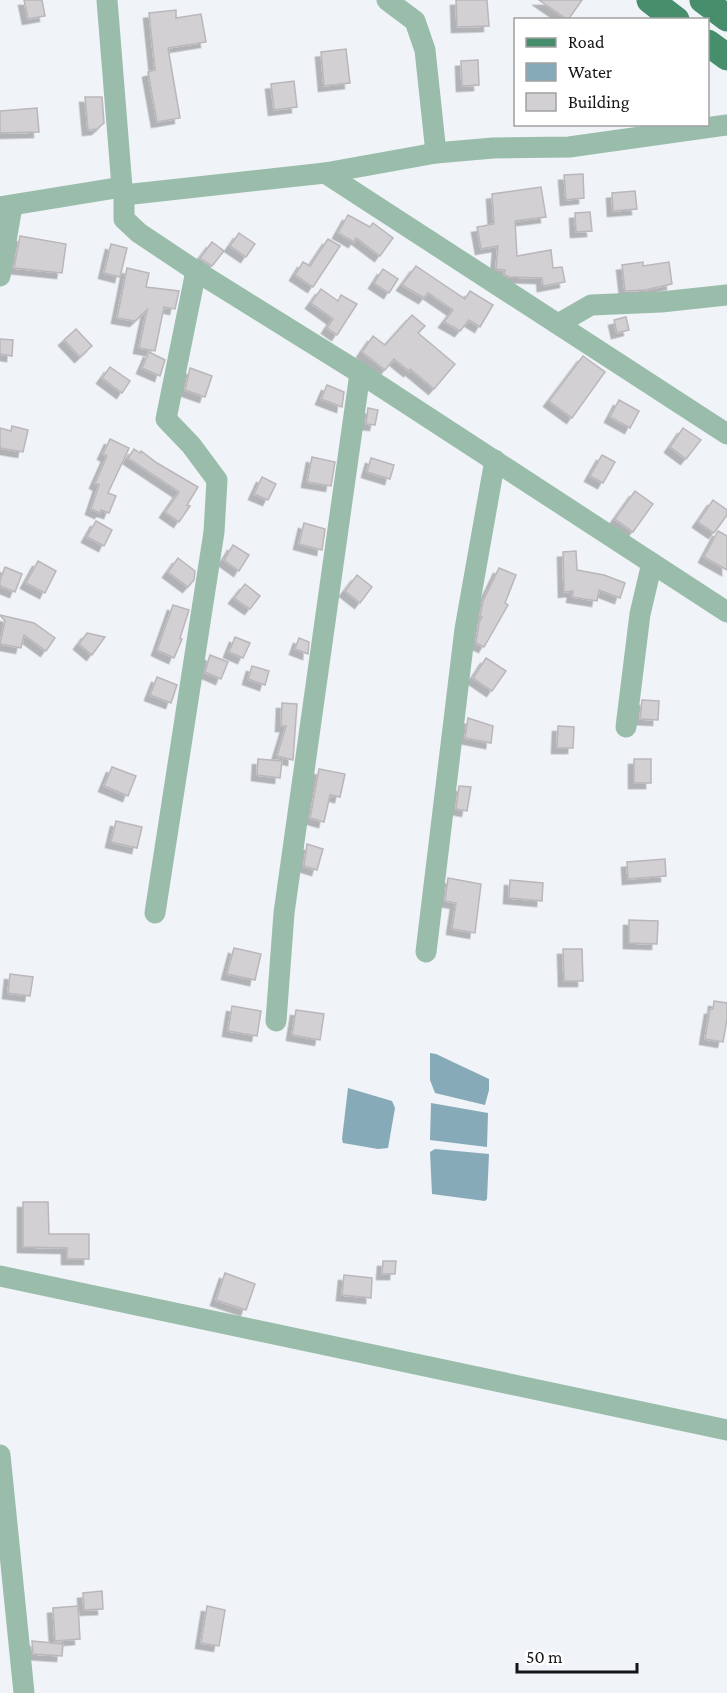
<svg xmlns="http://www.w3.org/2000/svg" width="727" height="1693" viewBox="0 0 727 1693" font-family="'Crimson Pro',serif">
<defs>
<filter id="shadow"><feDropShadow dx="-5.5" dy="5.5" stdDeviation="0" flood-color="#0004"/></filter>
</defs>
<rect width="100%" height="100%" fill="#f0f3f7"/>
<g fill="#87aab9">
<path d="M430 1053 436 1054 489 1079V1090L485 1105 435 1093 430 1080Z"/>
<path d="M348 1088 392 1101 395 1108 388 1148 378 1149 343 1143 342 1139Z"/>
<path d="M431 1103 488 1113 487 1147 430 1140Z"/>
<path d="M435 1149 489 1154 487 1199 485 1201 432 1194 430 1152Z"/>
</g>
<g fill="#d3d0d4" stroke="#bab6ba" stroke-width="1.5" filter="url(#shadow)">
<path d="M24 0H42L45 16 28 19Z"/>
<path d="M456 0H487L489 26 457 27Z"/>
<path d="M539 0H582L568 20Z"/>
<path d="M176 10V18L201 14 206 42 168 48 180 118 157 122 148 72 155 70 149 13Z"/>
<path d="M346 49 350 83 324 86 321 52Z"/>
<path d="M478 60 479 85 462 86 461 61Z"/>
<path d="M294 81 297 107 274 110 271 84Z"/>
<path d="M85 97H102L104 123 97 129 88 130Z"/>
<path d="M37 108 39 132 0 133V111Z"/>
<path d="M583 174 584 198 566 200 564 175Z"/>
<path d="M541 187 546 217 515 221 517 256 551 250 553 268 562 267 565 282 543 286 542 278 509 277 504 274 505 270 496 269 498 246 481 249 477 227 494 224 492 194Z"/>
<path d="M635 191 637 209 613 211 612 193Z"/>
<path d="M590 212 592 231 576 232 575 213Z"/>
<path d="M348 215 370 227 373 223 393 238 380 256 356 238 354 242 338 233Z"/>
<path d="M239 233 255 244 246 257 230 246Z"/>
<path d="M20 236 66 244 62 273 14 268Z"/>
<path d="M328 239 340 246 313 287 295 275 303 262 310 266Z"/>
<path d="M212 242 224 251 212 266 200 258Z"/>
<path d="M111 244 127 248 120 277 104 273Z"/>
<path d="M643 262V266L669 262 672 284 645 290 625 291 622 265Z"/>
<path d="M416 266 465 299 470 291 493 305 480 327 469 320 460 331 444 322 453 310 428 293 424 298 402 285Z"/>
<path d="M127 268 149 273 146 287 179 291 175 309 164 307 155 351 139 348 147 310 135 321 117 318Z"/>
<path d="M383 269 398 279 389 293 374 283Z"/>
<path d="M321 289 338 301 341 295 357 304 337 335 327 328 333 319 311 303Z"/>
<path d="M412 315 425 326 418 333 455 364 434 389 410 369 409 371 394 359 385 370 362 352 373 336 385 345Z"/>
<path d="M626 317 629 330 617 333 614 320Z"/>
<path d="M76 329 92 346 80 357 64 340Z"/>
<path d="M0 339 13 340 12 356 0 354Z"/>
<path d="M149 352 165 360 160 376 142 368Z"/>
<path d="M583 356 605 372 572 418 549 401Z"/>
<path d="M110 367 130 381 122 393 102 378Z"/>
<path d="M190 368 212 376 205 397 185 390Z"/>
<path d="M327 385 344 392 342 407 321 399Z"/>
<path d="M619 400 639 411 630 428 610 417Z"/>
<path d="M368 408 378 410 375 425 366 424Z"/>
<path d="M12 426 28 430 23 452 0 448V428L11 431Z"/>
<path d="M683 428 701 440 686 459 670 447Z"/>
<path d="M110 439 129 448 108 493 116 496 109 513 101 510 100 513 91 509 99 485 95 483 107 456 103 454Z"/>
<path d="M134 449 140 453 141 451 157 463 198 487 187 505 190 506 179 522 165 512 179 492 128 458Z"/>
<path d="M602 455 615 462 603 483 590 476Z"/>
<path d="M312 457 335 462 331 486 307 482Z"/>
<path d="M371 458 394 465 390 479 367 472Z"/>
<path d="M262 477 276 484 268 500 254 494Z"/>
<path d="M635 491 653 504 633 532 615 519Z"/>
<path d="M713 500 727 510V515L714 533 698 522Z"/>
<path d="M96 521 112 530 104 546 87 537Z"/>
<path d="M304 523 325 529 322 550 299 544Z"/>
<path d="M718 531 727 536V570L704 557Z"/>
<path d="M233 545 249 555 239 571 224 560Z"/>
<path d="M576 551 577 570 604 575 625 583 620 598 599 590 597 601 572 597 573 591 564 592 563 552Z"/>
<path d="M178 558 195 571 194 580 188 587 168 572Z"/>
<path d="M38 561 56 571 45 593 26 583Z"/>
<path d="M5 567 22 574 15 592 0 586V580Z"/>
<path d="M499 568 516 575 505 603 508 605 484 647 476 643 479 623 482 617 480 616 483 601Z"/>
<path d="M357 575 372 587 360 603 345 591Z"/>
<path d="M245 584 260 596 250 609 234 598Z"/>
<path d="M173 605 189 610 180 638 182 639 174 658 157 650Z"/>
<path d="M0 615 34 623 55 638 46 651 24 635 21 648 0 644 5 621Z"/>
<path d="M87 633 105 637 92 655 79 644Z"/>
<path d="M235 637 250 643 243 658 229 652Z"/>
<path d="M299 638 309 642 308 654 295 649Z"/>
<path d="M210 655 228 662 221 679 205 672Z"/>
<path d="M486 658 506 671 492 691 473 678Z"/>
<path d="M252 666 269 671 265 685 248 679Z"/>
<path d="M157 677 177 685 171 703 150 695Z"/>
<path d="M642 700 659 701 658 720 640 719Z"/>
<path d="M282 703 297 704 293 760 277 756 286 726H281Z"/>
<path d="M468 718 493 726 491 743 465 738Z"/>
<path d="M558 726 574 727 573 748H557Z"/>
<path d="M258 759 282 761 280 778 257 775Z"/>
<rect x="634" y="759" width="17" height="24"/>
<path d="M112 767 136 776 128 796 104 786Z"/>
<path d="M319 769 345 774 340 797 330 795 324 822 310 818Z"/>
<path d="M459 786 471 787 467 811 456 809Z"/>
<path d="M116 821 142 827 137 848 111 842Z"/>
<path d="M307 844 323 849 317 870 304 866Z"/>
<path d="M665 859 666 876 628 879 627 862Z"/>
<path d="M448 878 481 884 475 933 452 929 456 903 445 901Z"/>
<path d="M510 880 543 883 542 901 509 898Z"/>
<path d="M629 920 658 921 657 944 629 943Z"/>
<path d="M234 948 261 954 255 980 227 974Z"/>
<path d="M563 949H582L583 981H564Z"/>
<path d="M10 974 33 977 30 996 8 993Z"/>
<path d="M714 1001 727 1003V1019L723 1042 705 1039 710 1009H713Z"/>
<path d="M232 1006 261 1011 257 1036 228 1031Z"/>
<path d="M296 1010 324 1014 320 1040 292 1035Z"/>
<path d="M23 1202H48L49 1234H89V1259H67V1248L23 1247Z"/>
<path d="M383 1261H396L395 1274H382Z"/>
<path d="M225 1273 255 1284 246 1310 216 1300Z"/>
<path d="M344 1275 372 1278 371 1298 342 1295Z"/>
<path d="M102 1591 103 1609 84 1610 83 1593Z"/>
<path d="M78 1606 80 1639 55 1641 53 1608Z"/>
<path d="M207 1606 225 1610 219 1646 201 1643Z"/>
<path d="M32 1641 63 1644 62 1656 33 1654Z"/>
</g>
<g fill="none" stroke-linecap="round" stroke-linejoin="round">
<g stroke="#99bdaa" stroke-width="21">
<path d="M107 0 122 187 124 195V219L139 233 196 271 360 373 727 612"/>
<path d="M387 0 415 21 425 50 436 153"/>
<path d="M325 173 727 434"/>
<path d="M124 195 325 173 436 153 493 148 569 147 727 125"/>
<path d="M0 207 122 187"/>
<path d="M0 276 12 206"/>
<path d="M558 324 591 305 661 302 727 295"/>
<path d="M626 727 640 614 652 563"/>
<path d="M155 913 214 532 217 480 191 445 166 419 196 271"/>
<path d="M426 952 465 629 495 460"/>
<path d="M276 1021 284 913 360 373"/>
<path d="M0 1276 727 1430"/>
<path d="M0 1455 24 1693"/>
</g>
<g stroke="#478e6d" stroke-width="27">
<path d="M650 0 676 20"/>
<path d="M703 0 727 18"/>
<path d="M708 43 727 57"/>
</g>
</g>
<rect x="514" y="18" width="195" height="108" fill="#ffffff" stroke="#a1a1a2" stroke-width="1.5"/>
<rect x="526" y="38" width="30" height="9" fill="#478e6d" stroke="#a1a1a2" stroke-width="1.5"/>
<text x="568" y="48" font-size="18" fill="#141516">Road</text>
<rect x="526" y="63" width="30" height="18" fill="#87aab9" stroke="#a1a1a2" stroke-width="1.5"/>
<text x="568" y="78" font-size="18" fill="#141516">Water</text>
<rect x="526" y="93" width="30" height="18" fill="#d3d0d4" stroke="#a1a1a2" stroke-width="1.5"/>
<text x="568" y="108" font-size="18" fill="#141516">Building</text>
<path d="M517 1663v9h120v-9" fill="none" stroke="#141516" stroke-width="3"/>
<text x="526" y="1663" font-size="18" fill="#141516" stroke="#ffffff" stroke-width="4.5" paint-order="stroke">50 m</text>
</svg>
